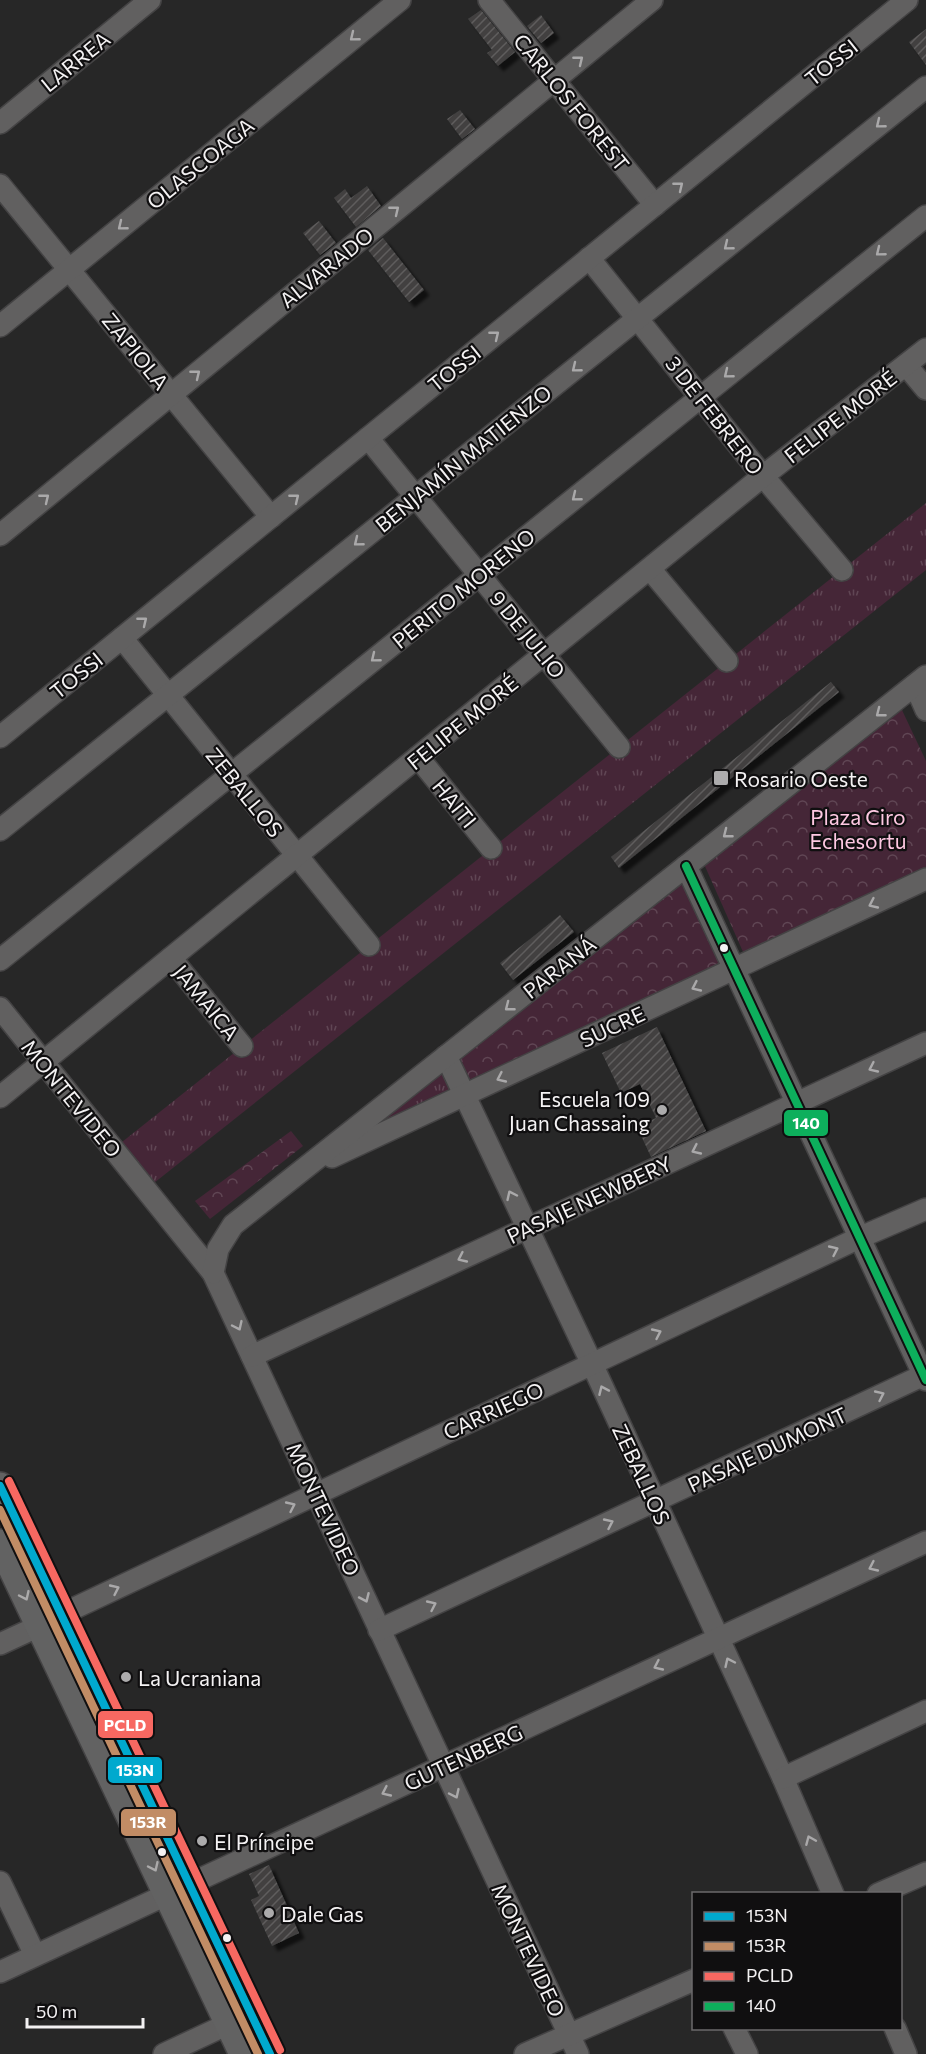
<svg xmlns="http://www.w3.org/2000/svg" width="926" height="2054" viewBox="0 0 926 2054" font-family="Commissioner,sans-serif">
<defs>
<pattern id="grass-tufts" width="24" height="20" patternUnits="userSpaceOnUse" patternTransform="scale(1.5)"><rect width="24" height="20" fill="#452637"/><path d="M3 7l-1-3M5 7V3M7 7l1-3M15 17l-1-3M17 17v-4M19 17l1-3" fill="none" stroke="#604654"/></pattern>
<pattern id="park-crowns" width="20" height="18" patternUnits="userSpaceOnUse" patternTransform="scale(1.5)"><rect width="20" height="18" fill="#452637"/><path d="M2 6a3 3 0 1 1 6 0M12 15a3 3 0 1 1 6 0" fill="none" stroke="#604654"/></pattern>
<pattern id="building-hatch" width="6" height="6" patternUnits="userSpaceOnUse" patternTransform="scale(1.5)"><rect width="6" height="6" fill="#424141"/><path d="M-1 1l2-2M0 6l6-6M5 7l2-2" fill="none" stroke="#5e5d5d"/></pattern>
<filter id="shadow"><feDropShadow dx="5.5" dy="5.5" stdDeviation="1.5" flood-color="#0009"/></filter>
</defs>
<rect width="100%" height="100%" fill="#272727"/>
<g fill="url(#grass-tufts)">
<path d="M926 503V570L154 1183 122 1142Z"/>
<path d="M443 1066 455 1092 336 1150Z"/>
</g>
<g fill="url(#park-crowns)">
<path d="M901 708 926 761V873L744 954 704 864Z"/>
<path d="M681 877 724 967 469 1089 453 1056Z"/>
<path d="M291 1131 303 1146 210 1219 195 1201Z"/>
</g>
<g fill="url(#building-hatch)" filter="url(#shadow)">
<path d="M481 10 515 52 498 66 487 53 492 50 468 19Z"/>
<path d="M541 15 554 33 541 43 527 26Z"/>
<path d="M926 29V65L909 42Z"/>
<path d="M460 110 475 129 462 139 447 119Z"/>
<path d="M367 186 381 206 356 227 334 198 345 189 351 198Z"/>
<path d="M319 221 336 243 320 255 303 233Z"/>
<path d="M383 238 424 290 409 302 368 250Z"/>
<path d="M831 682 839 692 619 868 611 857Z"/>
<path d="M560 915 574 932 513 980 500 963Z"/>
<path d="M657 1027 706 1131 651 1157 637 1127 656 1118 640 1084 621 1093 602 1053Z"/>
<path d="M269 1865 299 1933 272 1946 251 1900 259 1896 249 1874Z"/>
</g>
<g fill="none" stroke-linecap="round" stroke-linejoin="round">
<defs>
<g id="minor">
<path d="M489 0 655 205"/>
<path d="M0 123 150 0"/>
<path d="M0 185 271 517"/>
<path d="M589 258 763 476 842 570"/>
<path d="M0 326 400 0"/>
<path d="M906 365 926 389"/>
<path d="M368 438 619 747"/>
<path d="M0 535 652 0"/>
<path d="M650 569 727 661"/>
<path d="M122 638 369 945"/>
<path d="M915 685 926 710"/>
<path d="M0 737 907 0"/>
<path d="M418 757 491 848"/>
<path d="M0 830 926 87"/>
<path d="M686 866 926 1380"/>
<path d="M171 958 242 1046"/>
<path d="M0 960 926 216"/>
<path d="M0 1008 213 1273 578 2054"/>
<path d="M446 1056 592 1364 783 1778 833 1894"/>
<path d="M0 1097 763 476 926 349"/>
<path d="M332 1157 926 879"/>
<path d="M213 1273 218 1249 233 1225 926 676"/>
<path d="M252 1356 926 1043"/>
<path d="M62 1614 861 1237 926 1209"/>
<path d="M379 1630 926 1374"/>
<path d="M0 1644 39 1626"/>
<path d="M783 1778 926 1711"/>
<path d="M0 1882 35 1955"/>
<path d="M878 1894 926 1873"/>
<path d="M0 1972 926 1542"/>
<path d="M734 2028 747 2054"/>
<path d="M895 2028 906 2054"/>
<path d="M164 2054 228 2024"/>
<path d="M525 2054 694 1980"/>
</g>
<g id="major">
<path d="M0 1486 201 1906 270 2054"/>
<path d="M0 1543 243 2054"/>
</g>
</defs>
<use href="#minor" stroke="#444344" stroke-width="24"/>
<use href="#major" stroke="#444344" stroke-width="30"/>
<use href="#minor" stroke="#616060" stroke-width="21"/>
<use href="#major" stroke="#626262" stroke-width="27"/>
<defs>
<path id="bus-1" d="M0 1486 270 2054"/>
<path id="bus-2" d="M0 1510 258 2054"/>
<path id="bus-3" d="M9 1481 280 2050"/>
<path id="bus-4" d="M686 866 926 1380"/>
</defs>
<use href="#bus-1" stroke="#100f10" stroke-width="12"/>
<use href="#bus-2" stroke="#100f10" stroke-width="12"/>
<use href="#bus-3" stroke="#100f10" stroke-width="12"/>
<use href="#bus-4" stroke="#100f10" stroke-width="12"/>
<use href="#bus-1" stroke="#00a9ce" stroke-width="8"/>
<use href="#bus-2" stroke="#c18c65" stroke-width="8"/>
<use href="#bus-3" stroke="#f76861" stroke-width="8"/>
<use href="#bus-4" stroke="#0daf5c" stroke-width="8"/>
</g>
<defs><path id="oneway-chevron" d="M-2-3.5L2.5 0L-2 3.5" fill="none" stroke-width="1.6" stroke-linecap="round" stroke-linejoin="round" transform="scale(1.5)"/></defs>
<g stroke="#aaa9aa">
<use href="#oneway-chevron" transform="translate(354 37) rotate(141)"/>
<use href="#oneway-chevron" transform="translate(579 60) rotate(-39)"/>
<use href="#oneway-chevron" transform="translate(880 124) rotate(141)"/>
<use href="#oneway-chevron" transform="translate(679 186) rotate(-39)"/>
<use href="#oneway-chevron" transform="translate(395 210) rotate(-39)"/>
<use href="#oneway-chevron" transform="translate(122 226) rotate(141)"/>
<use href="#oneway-chevron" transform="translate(728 246) rotate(141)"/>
<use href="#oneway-chevron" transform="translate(880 252) rotate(141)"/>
<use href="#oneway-chevron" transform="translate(495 335) rotate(-39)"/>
<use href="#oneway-chevron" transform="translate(576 368) rotate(141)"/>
<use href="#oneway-chevron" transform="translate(196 374) rotate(-39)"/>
<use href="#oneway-chevron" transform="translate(728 374) rotate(141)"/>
<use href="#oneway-chevron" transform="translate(576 497) rotate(141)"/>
<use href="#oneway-chevron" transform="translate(45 498) rotate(-39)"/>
<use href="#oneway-chevron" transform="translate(295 498) rotate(-39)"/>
<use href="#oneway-chevron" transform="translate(358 542) rotate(141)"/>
<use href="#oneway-chevron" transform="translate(143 621) rotate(-39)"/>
<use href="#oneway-chevron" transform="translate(375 658) rotate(141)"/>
<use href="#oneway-chevron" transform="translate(880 713) rotate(142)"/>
<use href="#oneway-chevron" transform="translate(727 834) rotate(142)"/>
<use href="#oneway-chevron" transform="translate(873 904) rotate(155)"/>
<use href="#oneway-chevron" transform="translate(696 987) rotate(155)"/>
<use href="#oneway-chevron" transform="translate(509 1007) rotate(142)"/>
<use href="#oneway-chevron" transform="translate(873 1068) rotate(155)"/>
<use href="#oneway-chevron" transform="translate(501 1078) rotate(155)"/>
<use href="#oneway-chevron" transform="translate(696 1150) rotate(155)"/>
<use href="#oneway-chevron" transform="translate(511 1195) rotate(-115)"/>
<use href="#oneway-chevron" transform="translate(834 1250) rotate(-25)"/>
<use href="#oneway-chevron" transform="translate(462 1258) rotate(155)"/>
<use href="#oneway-chevron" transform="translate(238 1326) rotate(65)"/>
<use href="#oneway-chevron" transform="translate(657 1333) rotate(-25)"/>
<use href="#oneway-chevron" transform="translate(603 1390) rotate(-114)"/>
<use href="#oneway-chevron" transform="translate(880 1395) rotate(-25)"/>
<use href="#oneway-chevron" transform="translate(291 1506) rotate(-25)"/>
<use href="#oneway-chevron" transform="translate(609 1523) rotate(-25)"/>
<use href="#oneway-chevron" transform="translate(873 1567) rotate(155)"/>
<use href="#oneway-chevron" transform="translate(115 1589) rotate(-25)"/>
<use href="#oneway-chevron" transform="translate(365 1598) rotate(66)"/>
<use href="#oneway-chevron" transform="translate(432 1605) rotate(-25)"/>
<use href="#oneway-chevron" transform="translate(729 1662) rotate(-115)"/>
<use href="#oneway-chevron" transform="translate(658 1666) rotate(155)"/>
<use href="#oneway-chevron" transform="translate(386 1792) rotate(155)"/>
<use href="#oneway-chevron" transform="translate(455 1794) rotate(65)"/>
<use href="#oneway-chevron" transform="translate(810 1840) rotate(-113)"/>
</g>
<g stroke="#abaaaa">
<use href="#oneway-chevron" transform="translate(25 1596) rotate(65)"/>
<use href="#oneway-chevron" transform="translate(154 1867) rotate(65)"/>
</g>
<g fill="#acabac" stroke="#100f10" stroke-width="2">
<rect x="713" y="770" width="16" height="16" rx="3"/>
<circle cx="662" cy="1110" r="6"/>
<circle cx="126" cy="1677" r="6"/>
<circle cx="202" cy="1841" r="6"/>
<circle cx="269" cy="1913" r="6"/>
</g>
<g fill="#f4f2f3" stroke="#100f10" stroke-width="2">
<circle cx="724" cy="948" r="5"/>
<circle cx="162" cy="1852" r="5"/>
<circle cx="227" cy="1938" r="5"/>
</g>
<g text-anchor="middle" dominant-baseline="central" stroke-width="4.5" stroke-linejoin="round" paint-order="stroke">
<g font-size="21" fill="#f4f2f3" stroke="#100f10">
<text transform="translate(75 61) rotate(-39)">LARREA</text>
<text transform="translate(831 62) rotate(-39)">TOSSI</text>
<text transform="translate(572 102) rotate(51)">CARLOS FOREST</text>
<text transform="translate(200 163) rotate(-39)">OLASCOAGA</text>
<text transform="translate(326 267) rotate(-39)">ALVARADO</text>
<text transform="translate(136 351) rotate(51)">ZAPIOLA</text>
<text transform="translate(454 368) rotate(-39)">TOSSI</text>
<text transform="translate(715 415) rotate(52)">3 DE FEBRERO</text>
<text transform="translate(840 416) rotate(-38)">FELIPE MORÉ</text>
<text transform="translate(463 458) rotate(-39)">BENJAMÍN MATIENZO</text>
<text transform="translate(463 588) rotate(-39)">PERITO MORENO</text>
<text transform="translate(528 634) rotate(51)">9 DE JULIO</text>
<text transform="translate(76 675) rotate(-39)">TOSSI</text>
<text transform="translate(462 722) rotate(-39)">FELIPE MORÉ</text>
<text transform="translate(245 792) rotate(51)">ZEBALLOS</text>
<text transform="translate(455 803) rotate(51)">HAITI</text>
<text transform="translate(559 967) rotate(-38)">PARANÁ</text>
<text transform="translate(207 1002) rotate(51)">JAMAICA</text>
<text transform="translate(612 1026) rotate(-25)">SUCRE</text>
<text transform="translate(72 1098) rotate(51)">MONTEVIDEO</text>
<text transform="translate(589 1199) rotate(-25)">PASAJE NEWBERY</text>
<text transform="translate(493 1410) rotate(-25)">CARRIEGO</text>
<text transform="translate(767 1449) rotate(-25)">PASAJE DUMONT</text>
<text transform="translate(642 1474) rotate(65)">ZEBALLOS</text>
<text transform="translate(324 1509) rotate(65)">MONTEVIDEO</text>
<text transform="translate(463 1757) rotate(-25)">GUTENBERG</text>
<text transform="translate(529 1950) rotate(65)">MONTEVIDEO</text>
</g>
<g font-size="21" fill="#f4f2f3" stroke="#100f10" text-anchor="start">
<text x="734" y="778">Rosario Oeste</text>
<text x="650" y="1098" text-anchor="end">Escuela 109<tspan x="650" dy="24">Juan Chassaing</tspan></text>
<text x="138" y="1677">La Ucraniana</text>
<text x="214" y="1841">El Príncipe</text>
<text x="281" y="1913">Dale Gas</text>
</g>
<g font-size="21" fill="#fec8e2" stroke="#100f10">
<text x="858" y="816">Plaza Ciro<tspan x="858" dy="24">Echesortu</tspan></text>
</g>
</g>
<g stroke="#100f10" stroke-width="2">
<rect x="783" y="1109" width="46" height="28" rx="6" fill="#0daf5c"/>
<rect x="97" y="1710" width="57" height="29" rx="6" fill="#f76861"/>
<rect x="107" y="1756" width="56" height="28" rx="6" fill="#00a9ce"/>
<rect x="120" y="1808" width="57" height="29" rx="6" fill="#c18c65"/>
</g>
<g font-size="16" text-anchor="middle" font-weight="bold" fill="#fff">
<text x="806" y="1129">140</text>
<text x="125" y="1731">PCLD</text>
<text x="135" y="1776">153N</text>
<text x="148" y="1828">153R</text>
</g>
<rect x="692" y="1892" width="210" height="138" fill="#100f10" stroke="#6b6a6b" stroke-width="1.5"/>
<rect x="704" y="1912" width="30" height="9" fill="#00a9ce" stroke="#6b6a6b" stroke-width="1.5"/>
<text x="746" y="1922" font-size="18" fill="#f4f2f3">153N</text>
<rect x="704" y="1942" width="30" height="9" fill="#c18c65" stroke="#6b6a6b" stroke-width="1.5"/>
<text x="746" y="1952" font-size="18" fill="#f4f2f3">153R</text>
<rect x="704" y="1972" width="30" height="9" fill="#f76861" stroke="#6b6a6b" stroke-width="1.5"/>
<text x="746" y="1982" font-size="18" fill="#f4f2f3">PCLD</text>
<rect x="704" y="2002" width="30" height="9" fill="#0daf5c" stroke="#6b6a6b" stroke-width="1.5"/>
<text x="746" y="2012" font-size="18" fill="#f4f2f3">140</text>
<path d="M27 2018v9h116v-9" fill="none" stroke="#f4f2f3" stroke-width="3"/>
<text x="36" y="2018" font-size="18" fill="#f4f2f3" stroke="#100f10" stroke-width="4.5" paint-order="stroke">50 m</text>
</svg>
